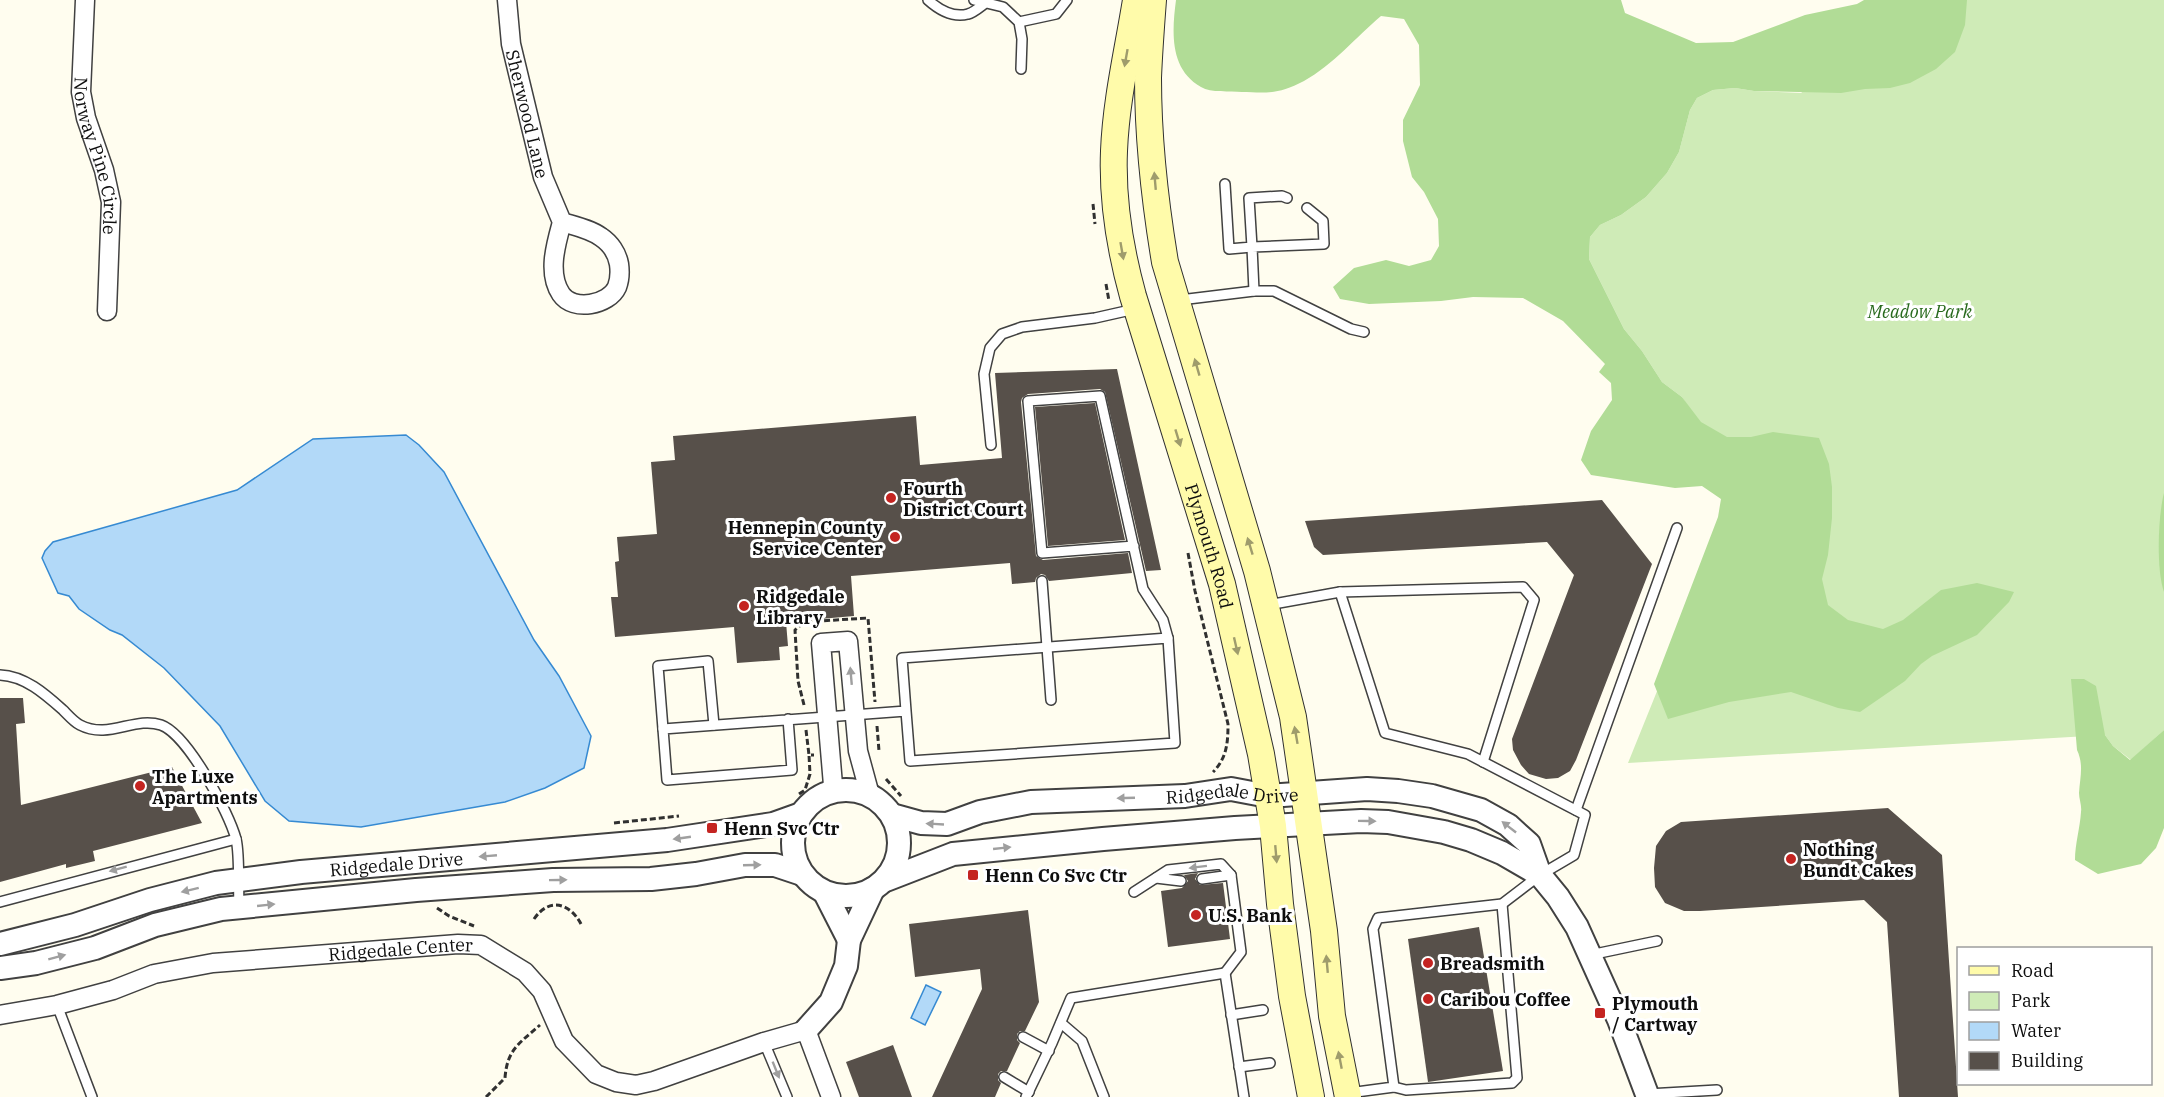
<svg xmlns="http://www.w3.org/2000/svg" width="2164" height="1097" viewBox="0 0 2164 1097" font-family="'IBM Plex Serif',serif">
<rect width="100%" height="100%" fill="#fffdef"/>
<path fill="#cfebb7" d="M1920 0H2164V730L2131 760 2113 746 2105 735 1628 763 1740 486 1682 397 1662 382 1642 351 1624 329 1589 259 1590 237 1600 225 1621 215 1646 197 1667 173 1679 152 1690 110 1697 98 1713 90 1735 88 1754 91 1801 93Z"/>
<g fill="#b1dc96">
<path d="M1176 0H1621L1625 13 1696 43 1733 42 1805 15 1857 4 1864 0H1967L1965 25 1955 52 1936 69 1910 83 1890 88 1865 89 1841 93 1754 91 1735 88 1713 90 1697 98 1690 110 1679 152 1667 173 1646 197 1621 215 1600 225 1590 237 1589 259 1624 329 1642 351 1662 382 1682 397 1701 422 1727 437H1751L1773 432 1819 438 1829 464 1832 487V518L1828 555 1822 579 1828 605 1848 620 1883 629 1903 620 1941 590 1977 583 2014 592 2009 602 1977 635 1932 656 1921 664 1905 681 1860 712 1838 708 1791 692 1729 702 1668 719 1654 684 1718 517 1721 499 1702 486 1675 488 1591 475 1581 460 1591 431 1612 400 1611 383 1599 372 1605 364 1563 321 1523 298 1473 297 1441 301 1369 304 1340 299 1333 287 1354 268 1386 260 1409 266 1431 260 1439 246 1438 219 1424 192 1412 177 1403 141V120L1420 85 1419 45 1404 19 1381 16C1356 37 1333 65 1304 81 1279 94 1269 93 1242 92 1230 91 1211 93 1201 87 1169 69 1172 31 1176 0Z"/>
<path d="M2164 493V592C2156 570 2158 515 2164 493Z"/>
<path d="M2071 679H2084L2096 686 2105 735 2113 746 2130 760 2164 730V828L2156 848 2141 864 2098 874 2075 860C2075 844 2080 828 2081 812 2082 806 2079 799 2079 793 2080 777 2084 765 2077 750Z"/>
</g>
<g fill="#b2d9f8" stroke="#368ad2" stroke-width="1.5">
<path d="M406 435 419 445 444 472 534 640 559 676 591 736 584 768 545 788 505 802 361 827 289 821 265 801 220 726 164 668 122 635 110 630 79 609 69 596 58 593 42 558 45 551 53 542 237 490 313 439Z"/>
<path d="M926 985 941 992 925 1025 911 1018Z"/>
</g>
<g fill="#57504a">
<path d="M1117 369 1161 570 1146 571 1105 392 1100 389 1028 394 1022 398 1021 402 1036 556 1043 560 1128 553 1132 573 1049 581 1045 575 1041 574 1036 578 1035 582 1012 584 1010 563 851 576 854 616 786 622 788 646 779 647 780 660 737 663 734 627 615 637 611 597H618L615 562 619 561 617 537 657 534 651 462 675 460 673 436 916 416 920 465 1002 458 995 373Z"/>
<path d="M1095 403 1125 540 1048 546 1035 407Z"/>
<path d="M1602 500 1652 564 1576 760 1570 771 1558 778 1546 779 1529 774 1521 765 1513 750 1512 739 1574 575 1547 542 1323 555 1314 547 1305 521Z"/>
<path d="M0 698H23L25 723 16 724 21 805 172 767 202 823 93 851 95 861 66 868V864L0 882Z"/>
<path d="M1888 808 1942 855 1958 1097H1899L1887 922 1864 900 1700 911H1684L1665 903 1655 887 1654 868 1656 846 1666 831 1681 822Z"/>
<path d="M1198 873 1195 879 1200 885 1223 883 1230 939 1168 947 1161 891 1182 888 1188 881 1184 875Z"/>
<path d="M1028 910 1039 1002 1025 1031H1020L1017 1034V1040L1020 1043 1007 1071H1001L998 1074V1080L1001 1083 995 1097H932L982 989 980 969 915 977 909 924Z"/>
<path d="M1479 927 1503 1071 1428 1082 1408 939Z"/>
<path d="M893 1045 912 1097H859L846 1062Z"/>
</g>
<g fill="none" stroke-linecap="round" stroke-linejoin="round">
<defs>
<g id="service">
<path d="M928 0C938 9 953 18 968 14 973 13 980 7 984 4"/>
<path d="M974 0 1003 7 1019 22 1022 39 1021 69"/>
<path d="M1019 22 1056 14 1067 0"/>
<path d="M1225 184 1229 249 1252 247 1249 198 1282 196 1287 198"/>
<path d="M1254 291 1252 247 1324 244 1323 221 1307 208"/>
<path d="M1180 300 1254 291H1274L1351 329 1364 332"/>
<path d="M991 445 984 374 990 348 1002 334 1022 327 1095 318 1135 309"/>
<path d="M1134 546 1042 553 1028 401 1100 396 1143 589 1163 620 1168 638"/>
<path d="M1042 581 1051 700"/>
<path d="M1340 592 1523 587 1534 600 1483 762"/>
<path d="M1268 605 1340 592 1385 733 1468 754 1585 815 1574 855 1540 875 1502 904 1378 918 1373 929 1394 1087 1349 1093"/>
<path d="M0 675C25 676 45 694 63 710 68 715 74 722 80 725 109 740 134 716 161 725 187 734 229 812 236 839 240 855 238 888 239 907"/>
<path d="M788 719 792 770 667 780 663 729C744 723 825 717 906 711L910 761 1175 743 1168 638 902 658 906 711"/>
<path d="M663 729 658 666 708 661 714 725"/>
<path d="M1576 810 1677 528"/>
<path d="M1156 878 1181 881"/>
<path d="M1202 879 1231 875"/>
<path d="M1134 892 1168 870 1221 864 1231 875 1241 952 1225 973"/>
<path d="M0 902 236 839"/>
<path d="M1590 955 1657 941"/>
<path d="M57 1005 92 1097"/>
<path d="M1231 1015 1263 1010"/>
<path d="M1061 1023 1082 1041 1104 1097"/>
<path d="M1023 1037 1049 1051"/>
<path d="M764 1042 787 1097"/>
<path d="M1239 1067 1270 1063"/>
<path d="M1004 1077 1029 1092"/>
<path d="M1394 1087 1406 1090 1512 1083 1517 1078 1502 904"/>
<path d="M1648 1094 1717 1090"/>
<path d="M1026 1097 1052 1043 1071 998 1225 973 1244 1097"/>
</g>
<g id="minor">
<path id="s1" d="M85 0 81 92 86 118 104 170 111 202 107 311"/>
<path id="s2" d="M507 0 511 44 543 177 562 222C556 244 547 273 561 294 573 312 609 305 617 287 620 279 620 271 619 264 617 253 610 243 601 237 590 229 575 226 562 222"/>
<path d="M828 792 833 785 821 643 848 641 858 751 870 795"/>
<path id="s3" d="M0 1015 57 1005 113 990 154 974 213 963 458 944 481 945 525 972 542 991 564 1041 596 1074 616 1082 636 1085 654 1081 764 1042 806 1030 831 1097"/>
</g>
<g id="tertiary">
<circle cx="846" cy="843" r="53"/>
<path id="s4" d="M892 815 921 823 947 824 980 812 1031 802 1185 796 1231 789 1268 796 1367 789 1398 791 1432 796 1481 810 1508 825 1529 844 1540 875"/>
<path d="M886 880 953 854 1103 839 1235 828 1361 821 1388 822 1444 832 1471 840 1502 853 1540 875 1558 897 1577 927 1619 1020 1648 1097"/>
<path d="M825 893 849 940"/>
<path id="s5" d="M0 944 75 925 150 900 216 883 301 872 667 840 773 824 801 814"/>
<path d="M0 968 36 963 95 948 155 925 221 909 416 890 553 880 651 879 696 874 745 865H775L802 874"/>
<path d="M806 1030 831 1002 846 966 849 940 873 889"/>
</g>
<g id="secondary">
<path id="s6" d="M1136 0C1128 50 1116 100 1114 151 1112 200 1120 249 1133 296L1222 584 1261 754 1273 826 1280 904 1292 996 1311 1097"/>
<path d="M1153 0C1151 26 1149 52 1148 78 1148 139 1155 202 1165 262L1257 571 1293 717 1324 931 1332 1016 1348 1097"/>
</g>
</defs>
<use href="#service" stroke="#414141" stroke-width="12"/>
<use href="#minor" stroke="#414141" stroke-width="21"/>
<use href="#tertiary" stroke="#414141" stroke-width="26"/>
<use href="#secondary" stroke="#303030" stroke-width="28"/>
<g stroke="#303030" stroke-width="3" stroke-dasharray="6 3" stroke-linecap="butt">
<path d="M1093 204 1095 224"/>
<path d="M1106 284 1109 301"/>
<path d="M1188 553 1195 591 1228 724C1228 742 1227 758 1213 772"/>
<path d="M804 705 798 681 795 630 804 622 868 618 875 702"/>
<path d="M877 726 879 751"/>
<path d="M806 730 809 755"/>
<path d="M886 779 901 796"/>
<path d="M799 794 805 790 810 774 809 755H814"/>
<path d="M614 823 679 816"/>
<path d="M437 908 449 916 474 926"/>
<path d="M534 919C549 897 570 903 581 924"/>
<path d="M486 1097 505 1078C507 1049 520 1043 540 1025"/>
</g>
<use href="#service" stroke="#fff" stroke-width="9"/>
<use href="#minor" stroke="#fff" stroke-width="18"/>
<use href="#tertiary" stroke="#fff" stroke-width="22"/>
<use href="#secondary" stroke="#fffbaa" stroke-width="26"/>
</g>
<defs><path id="oneway-solid" d="M-6-.8H1V-3.2L6.5 0L1 3.2V.8H-6Z" transform="scale(1.5)"/></defs>
<g fill="#9f9c6c">
<use href="#oneway-solid" transform="translate(1126 58) rotate(100)"/>
<use href="#oneway-solid" transform="translate(1155 181) rotate(-95)"/>
<use href="#oneway-solid" transform="translate(1122 251) rotate(80)"/>
<use href="#oneway-solid" transform="translate(1197 367) rotate(-106)"/>
<use href="#oneway-solid" transform="translate(1178 438) rotate(73)"/>
<use href="#oneway-solid" transform="translate(1250 546) rotate(-107)"/>
<use href="#oneway-solid" transform="translate(1236 646) rotate(77)"/>
<use href="#oneway-solid" transform="translate(1296 735) rotate(-100)"/>
<use href="#oneway-solid" transform="translate(1276 854) rotate(85)"/>
<use href="#oneway-solid" transform="translate(1327 964) rotate(-95)"/>
<use href="#oneway-solid" transform="translate(1340 1060) rotate(-101)"/>
</g>
<g fill="#9f9f9f">
<use href="#oneway-solid" transform="translate(851 676) rotate(-95)"/>
<use href="#oneway-solid" transform="translate(1126 798) rotate(178)"/>
<use href="#oneway-solid" transform="translate(1367 821) rotate(1)"/>
<use href="#oneway-solid" transform="translate(935 824) rotate(-177)"/>
<use href="#oneway-solid" transform="translate(1509 827) rotate(-142)"/>
<use href="#oneway-solid" transform="translate(682 838) rotate(172)"/>
<use href="#oneway-solid" transform="translate(1002 848) rotate(-6)"/>
<use href="#oneway-solid" transform="translate(488 856) rotate(175)"/>
<use href="#oneway-solid" transform="translate(752 865) rotate(-2)"/>
<use href="#oneway-solid" transform="translate(1198 867) rotate(173)"/>
<use href="#oneway-solid" transform="translate(118 869) rotate(165)"/>
<use href="#oneway-solid" transform="translate(558 880) rotate(-1)"/>
<use href="#oneway-solid" transform="translate(190 890) rotate(166)"/>
<use href="#oneway-solid" transform="translate(266 905) rotate(-6)"/>
<use href="#oneway-solid" transform="translate(57 957) rotate(-15)"/>
<use href="#oneway-solid" transform="translate(776 1070) rotate(68)"/>
</g>
<g fill="#c42421" stroke="#fff" stroke-width="2">
<circle cx="891" cy="498" r="6"/>
<circle cx="895" cy="537" r="6"/>
<circle cx="744" cy="606" r="6"/>
<circle cx="140" cy="786" r="6"/>
<rect x="706" y="822" width="12" height="12" rx="3"/>
<circle cx="1791" cy="859" r="6"/>
<rect x="967" y="869" width="12" height="12" rx="3"/>
<circle cx="1196" cy="915" r="6"/>
<circle cx="1428" cy="963" r="6"/>
<circle cx="1428" cy="999" r="6"/>
<rect x="1594" y="1007" width="12" height="12" rx="3"/>
</g>
<g text-anchor="middle" dominant-baseline="central" stroke-width="6" stroke-linejoin="round" paint-order="stroke">
<g font-size="18" fill="#0e0e0e" stroke="#fff">
<text stroke="none"><textPath href="#s2" startOffset="116">Sherwood Lane</textPath></text>
<text stroke="none"><textPath href="#s1" startOffset="158">Norway Pine Circle</textPath></text>
<text stroke="none"><textPath href="#s6" startOffset="561">Plymouth Road</textPath></text>
<text stroke="none"><textPath href="#s4" startOffset="345">Ridgedale Drive</textPath></text>
<text stroke="none"><textPath href="#s5" startOffset="406">Ridgedale Drive</textPath></text>
<text stroke="none"><textPath href="#s3" startOffset="408">Ridgedale Center</textPath></text>
</g>
<g font-size="18" font-style="italic" fill="#27691c" stroke="#fff">
<text x="1920" y="311">Meadow Park</text>
</g>
<g font-size="18" font-weight="bold" fill="#0e0e0e" stroke="#fff" text-anchor="start">
<text x="903" y="488">Fourth<tspan x="903" dy="21">District Court</tspan></text>
<text x="883" y="527" text-anchor="end">Hennepin County<tspan x="883" dy="21">Service Center</tspan></text>
<text x="756" y="596">Ridgedale<tspan x="756" dy="21">Library</tspan></text>
<text x="152" y="776">The Luxe<tspan x="152" dy="21">Apartments</tspan></text>
<text x="724" y="828">Henn Svc Ctr</text>
<text x="1803" y="849">Nothing<tspan x="1803" dy="21">Bundt Cakes</tspan></text>
<text x="985" y="875">Henn Co Svc Ctr</text>
<text x="1208" y="915">U.S. Bank</text>
<text x="1440" y="963">Breadsmith</text>
<text x="1440" y="999">Caribou Coffee</text>
<text x="1612" y="1003">Plymouth<tspan x="1612" dy="21">/ Cartway</tspan></text>
</g>
</g>
<rect x="1957" y="947" width="195" height="138" fill="#ffffff" stroke="#9f9f9f" stroke-width="1.5"/>
<rect x="1969" y="966" width="30" height="9" fill="#fffbaa" stroke="#9f9f9f" stroke-width="1.5"/>
<text x="2011" y="977" font-size="18" fill="#0e0e0e">Road</text>
<rect x="1969" y="992" width="30" height="18" fill="#cfebb7" stroke="#9f9f9f" stroke-width="1.5"/>
<text x="2011" y="1007" font-size="18" fill="#0e0e0e">Park</text>
<rect x="1969" y="1022" width="30" height="18" fill="#b2d9f8" stroke="#9f9f9f" stroke-width="1.5"/>
<text x="2011" y="1037" font-size="18" fill="#0e0e0e">Water</text>
<rect x="1969" y="1052" width="30" height="18" fill="#57504a" stroke="#9f9f9f" stroke-width="1.5"/>
<text x="2011" y="1067" font-size="18" fill="#0e0e0e">Building</text>
</svg>
